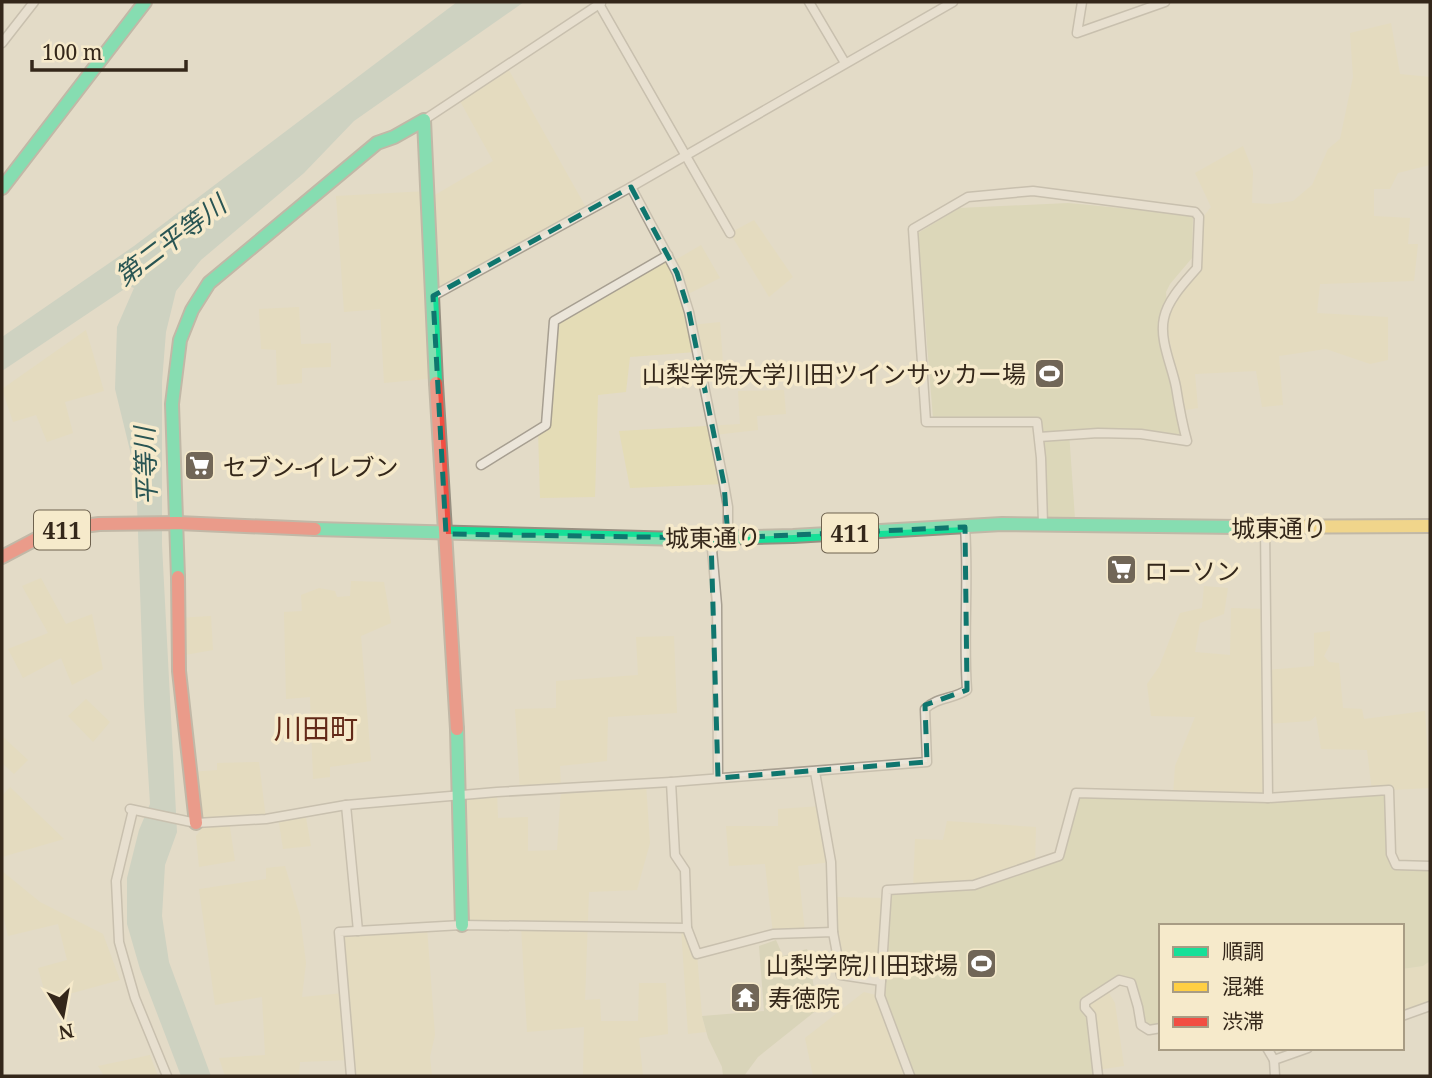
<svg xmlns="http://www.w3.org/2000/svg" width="1432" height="1078" viewBox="0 0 1432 1078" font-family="'Noto Serif','Noto Sans JP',serif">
<rect width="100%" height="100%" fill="#e3dbc7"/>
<g fill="#e4dcb6">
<path d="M1391 23 1400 74 1430 77V165L1398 173 1390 189H1374V216L1410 218 1408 244H1418L1414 281 1320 284 1317 313 1388 317V360L1370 364 1326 349 1279 356 1283 405 1262 407 1256 371 1195 374 1198 408 1185 410 1165 320 1186 287 1200 272 1204 216 1211 207 1195 173 1243 146 1253 171 1252 203 1271 204 1293 201 1312 185 1328 149 1340 139 1353 77 1350 33Z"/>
<path d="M506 65 588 211 433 295 438 378 384 383 380 309 344 312 336 196 427 191 428 199 493 161 460 101Z"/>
<path d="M754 220 793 277 769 297 730 233Z"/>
<path d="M701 245 720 278 684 296 691 325 720 322 723 363 700 367 696 352 630 357 626 392 598 395 595 497 540 498 538 430 546 425 554 321 668 255 672 262Z"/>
<path d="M299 307 301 344 331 343V367L302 368V383L277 385 276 350 261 349 259 309Z"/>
<path d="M86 330 104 391 65 402 73 433 47 442 36 415 13 422 2 389Z"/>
<path d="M784 390 786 414 757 416 758 430 714 435 724 484 630 488 619 431 740 424 738 391Z"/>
<path d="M41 578 66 624 92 614 103 669 72 685 61 658 23 678 8 649 48 633 22 586Z"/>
<path d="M351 581 384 582 391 623 361 636 371 761 330 767V777L313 779 310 697 286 699 284 612 302 611 301 595 319 588 335 591 337 597 350 596Z"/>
<path d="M1204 586 1228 588 1224 614 1200 623 1195 652 1230 655 1231 608 1266 609V670L1314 666V633L1330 631V644L1324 656 1329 662 1339 663 1343 708 1362 709 1364 719 1425 711 1430 788 1372 791 1367 750 1321 749 1316 716 1310 721 1266 724 1268 798 1173 796 1175 766 1195 717 1151 716 1147 684 1159 667 1180 613 1202 608Z"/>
<path d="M211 616 213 650 179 656 178 618Z"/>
<path d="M674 636 677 713 608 717 607 761 560 766 561 788 646 784 650 843 637 890 589 892 585 1000 600 999 601 1021H638L639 983H666L668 1034 639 1038 643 1076H583L584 1027 527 1032 521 926 462 925 459 796 497 792 498 818 528 817V851L557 850 561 789 520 791 515 709 556 708V681L638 675 636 637Z"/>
<path d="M86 699 110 722 93 742 68 716Z"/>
<path d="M2 736 28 760 14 774 2 763Z"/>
<path d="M259 762 266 819 229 821 235 861 199 867 196 836 206 823H196L190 772 217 770V763Z"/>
<path d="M10 787 64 839 2 857V796Z"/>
<path d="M821 806 831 862 798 866 805 933 773 934 765 864 729 866 726 826H778V809Z"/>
<path d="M305 812 311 846 283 849 278 817Z"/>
<path d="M947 821 1036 827 1035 865 974 885 913 889 915 839 943 840Z"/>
<path d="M285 866 300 916 306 963 302 997 344 993 339 932 427 927 435 1035 430 1057 432 1076H351L349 1060 300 1062 299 1076H225L219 1058 265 1055 262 997 215 1005 199 889 266 879V868Z"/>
<path d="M2 871 40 902 103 934 120 980 47 1000 38 968 67 960 58 924 8 936 2 911Z"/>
<path d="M832 897 886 898 881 981 841 975Z"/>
<path d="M681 928H687L697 954 702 1016 706 1032 688 1034Z"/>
<path d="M1430 961V1006L1402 1016V969L1423 966Z"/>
<path d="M1106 988 1115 1003 1124 1066 1097 1070 1085 1002Z"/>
<path d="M864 992 880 996 910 1076H813L805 1038Z"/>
<path d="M150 1055 158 1076H104L98 1066Z"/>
</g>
<g fill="#d2d3a8">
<path d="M1068 203 1193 215 1192 258 1170 284 1166 292 1167 306 1159 317 1164 352 1181 434 1069 432 1075 519 1045 518 1040 418H933L918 233 959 208Z"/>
<path d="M1389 790V862L1393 867 1430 869V961L1423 966 1402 969V926H1161V1028L1141 1025 1131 983 1119 980 1085 1002 1091 1015 1098 1076H910L880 996 887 890 974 885 1059 856 1076 793 1268 798Z"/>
</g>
<path fill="#cccca8" d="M776 940 783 956 807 949 818 1009 758 1057 744 1076H723L722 1067 708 1038 702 1016 764 1011 759 946Z"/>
<path fill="#b3c7bb" d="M457 2H524L354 121 304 173 201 260 176 291 166 332 162 382V545L177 832 165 865 162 916 169 962 211 1076H181L140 969 127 924V878L139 830 150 804 144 705 136 475 115 389 117 327 134 288 129 286 2 371V337L134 246Z"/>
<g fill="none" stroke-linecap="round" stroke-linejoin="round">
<defs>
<g id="street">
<path d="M809 2 845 63"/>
<path d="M1082 2 1077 33 1165 2"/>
<path d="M599 4 730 233"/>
<path d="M2 43 34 2"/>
<path d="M424 120 601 3"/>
<path d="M631 187 677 273 689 312 724 484 728 507V538"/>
<path d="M433 296 631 187 953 2"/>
<path d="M1039 437 1098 433 1141 434 1187 441C1182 423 1179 406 1176 387 1172 366 1159 340 1164 318 1168 299 1185 282 1197 268L1199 217 1195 212 1033 191 968 197 913 229 926 422H1037L1041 458 1043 524"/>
<path d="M481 465 546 425 554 321 668 255"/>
<path d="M1265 527 1268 798"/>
<path d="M711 538 717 605 718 778"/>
<path d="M815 772 831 862 833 932"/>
<path d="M671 782 675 855 685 870 687 928"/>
<path d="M346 805 358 931"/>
<path d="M130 809 196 823 266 819 346 805 497 792 671 782 927 762 925 709C937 697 954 699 967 690 963 635 969 581 965 527"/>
<path d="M133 810 116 881 119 942 135 998 167 1076"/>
<path d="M1402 1016 1430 1006"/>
<path d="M1267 1048 1274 1060"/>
<path d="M351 1076 339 932 462 925 687 928 697 954 773 934 833 932 841 975 881 981"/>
<path d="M910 1076 880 996 887 890 974 885 1059 856 1076 793 1268 798 1389 790 1391 854 1396 865 1430 866"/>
<path d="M1098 1076 1091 1015 1085 1008V1002L1119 980 1131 983 1138 1007 1141 1025 1149 1030 1161 1028"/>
<path d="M1275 1076 1274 1060 1308 1048"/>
</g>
<g id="fast">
<path d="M2 188 145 2"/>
<path d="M315 529 680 539 793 536 1002 524 1239 527"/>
<path d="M178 577 172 404 180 340 192 310 209 283 377 143 394 137 424 120 436 383"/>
<path d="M457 729 462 925"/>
</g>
<path id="slow" d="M1239 527 1430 526"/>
<g id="jam">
<path d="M436 383 457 729"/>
<path d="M2 557 36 539 68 528 99 524 178 523 315 529"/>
<path d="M178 577 179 671 196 823"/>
</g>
</defs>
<use href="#street" stroke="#a79f91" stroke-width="11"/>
<use href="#fast" stroke="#978f81" stroke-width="16"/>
<use href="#slow" stroke="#978f81" stroke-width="16"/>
<use href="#jam" stroke="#978f81" stroke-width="16"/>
<use href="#street" stroke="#ebe5d9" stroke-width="8"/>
<use href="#fast" stroke="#16e098" stroke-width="12"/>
<use href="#slow" stroke="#ffcf43" stroke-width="12"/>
<use href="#jam" stroke="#f24e42" stroke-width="12"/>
</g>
<path d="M0 0H1432V1078H0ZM631 187 677 273 689 312 724 484 728 538 965 527 967 690 925 705 927 762 718 778 711 538 446 534 433 296Z" fill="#e3dbc7" fill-opacity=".55" fill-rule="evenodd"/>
<path fill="none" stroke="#0f766e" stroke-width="5" stroke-dasharray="14 9" stroke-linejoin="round" d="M631 187 677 273 689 312 724 484 728 538 965 527 967 690 925 705 927 762 718 778 711 538 446 534 433 296Z"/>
<defs>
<symbol id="stadium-square" viewBox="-11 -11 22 22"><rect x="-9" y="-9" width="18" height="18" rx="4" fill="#716657" stroke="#f6eacb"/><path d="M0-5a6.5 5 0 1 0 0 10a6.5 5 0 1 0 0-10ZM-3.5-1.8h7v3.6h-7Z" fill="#fff"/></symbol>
<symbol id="supermarket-square" viewBox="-11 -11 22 22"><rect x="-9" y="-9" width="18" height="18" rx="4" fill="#716657" stroke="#f6eacb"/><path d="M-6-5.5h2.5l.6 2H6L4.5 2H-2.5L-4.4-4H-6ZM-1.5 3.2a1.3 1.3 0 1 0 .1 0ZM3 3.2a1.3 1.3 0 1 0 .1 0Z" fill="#fff"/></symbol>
<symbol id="temple-square" viewBox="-11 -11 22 22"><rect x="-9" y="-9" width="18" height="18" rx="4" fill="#716657" stroke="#f6eacb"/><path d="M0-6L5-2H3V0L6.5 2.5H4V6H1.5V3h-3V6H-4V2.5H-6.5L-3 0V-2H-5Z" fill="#fff"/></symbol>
</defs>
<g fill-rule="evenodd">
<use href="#stadium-square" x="1032" y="356" width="35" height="35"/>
<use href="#supermarket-square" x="182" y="448" width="35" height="35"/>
<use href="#supermarket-square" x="1104" y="552" width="35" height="35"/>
<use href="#stadium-square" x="964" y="946" width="35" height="35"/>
<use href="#temple-square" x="728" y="980" width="35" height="35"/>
</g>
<g text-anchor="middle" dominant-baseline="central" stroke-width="7" stroke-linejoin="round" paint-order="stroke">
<g fill="#f6eacb" stroke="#6e624f" stroke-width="2">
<rect x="34" y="510.5" width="56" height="39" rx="5"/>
<rect x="822" y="513.5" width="56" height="39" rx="5"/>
</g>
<g font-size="23" font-weight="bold" fill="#34271a">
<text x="62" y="530">411</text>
<text x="850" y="533">411</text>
</g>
<g font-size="24" fill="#34271a" stroke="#f6eacb" text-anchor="start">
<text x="1026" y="373" text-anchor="end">山梨学院大学川田ツインサッカー場</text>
<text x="223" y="466">セブン-イレブン</text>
<text x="1144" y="570">ローソン</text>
<text x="958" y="964" text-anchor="end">山梨学院川田球場</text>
<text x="768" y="997">寿徳院</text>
</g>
<g font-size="24" fill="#34271a" stroke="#f6eacb">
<text x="1279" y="527">城東通り</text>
<text transform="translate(713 537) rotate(-1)">城東通り</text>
</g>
<g font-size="26" font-style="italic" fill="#295553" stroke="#f6eacb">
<text transform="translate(170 240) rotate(-37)">第二平等川</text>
<text transform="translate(145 466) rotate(-92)">平等川</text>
</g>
<g font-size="28" fill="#622918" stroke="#f6eacb">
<text x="316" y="728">川田町</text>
</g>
</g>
<rect width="1432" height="1078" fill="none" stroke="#34271a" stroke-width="7"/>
<rect x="1159" y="924" width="245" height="126" fill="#f6eacb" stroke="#a89c84" stroke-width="2"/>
<rect x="1173" y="947" width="35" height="10" fill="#16e098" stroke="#a89c84" stroke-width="2"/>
<text x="1222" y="959" font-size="21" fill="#34271a">順調</text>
<rect x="1173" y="982" width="35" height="10" fill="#ffcf43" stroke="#a89c84" stroke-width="2"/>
<text x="1222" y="994" font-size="21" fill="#34271a">混雑</text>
<rect x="1173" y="1017" width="35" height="10" fill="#f24e42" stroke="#a89c84" stroke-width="2"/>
<text x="1222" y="1029" font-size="21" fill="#34271a">渋滞</text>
<g transform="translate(63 1015) rotate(169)" stroke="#f6eacb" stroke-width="5" paint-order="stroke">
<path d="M0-5L12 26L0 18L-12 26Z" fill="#34271a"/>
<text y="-10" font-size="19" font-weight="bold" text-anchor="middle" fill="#34271a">N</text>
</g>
<path d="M32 60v10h154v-10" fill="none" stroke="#34271a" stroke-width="3.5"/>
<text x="42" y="60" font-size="21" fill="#34271a" stroke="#f6eacb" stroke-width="5" paint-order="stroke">100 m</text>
</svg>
